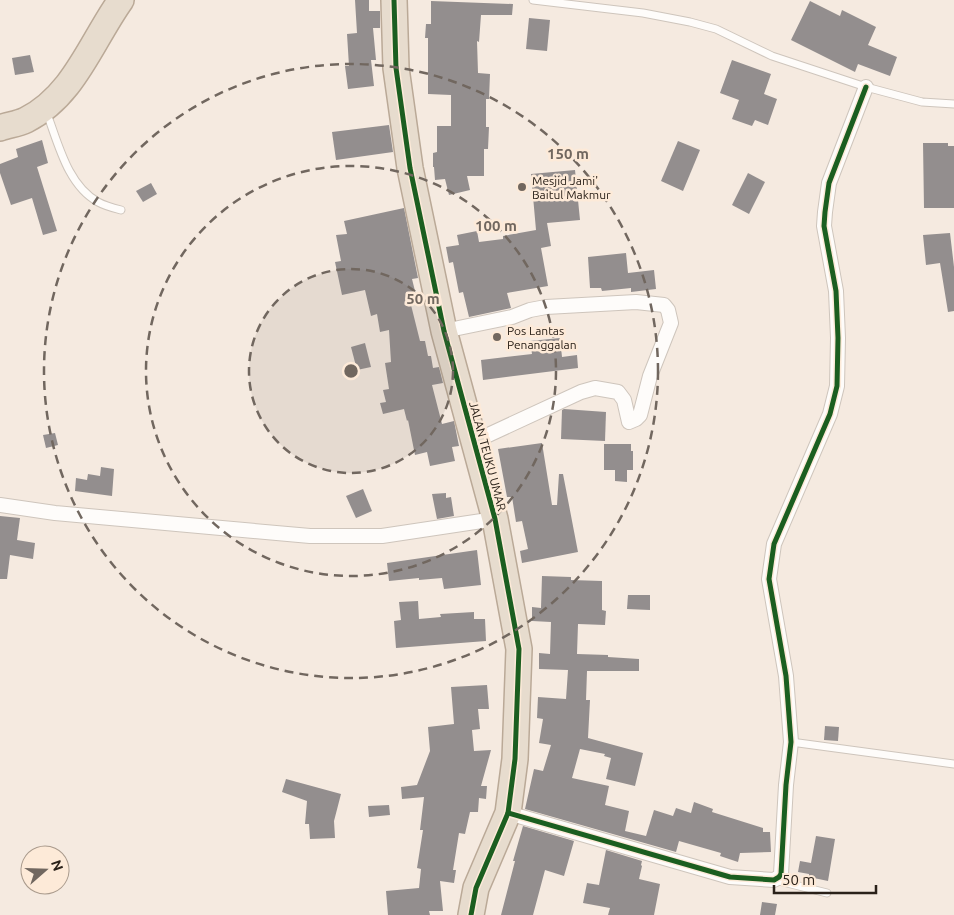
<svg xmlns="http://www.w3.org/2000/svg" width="954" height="915" viewBox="0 0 954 915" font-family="Ubuntu,sans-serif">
<rect width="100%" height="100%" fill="#f5eae0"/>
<g fill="#938e8e">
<path d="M355 0H369V11H380V28H373L376 60H371L374 86 348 89 345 66H349L347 34 357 33Z"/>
<path d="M431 1 513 4 512 15H481L479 42 477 41 478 73 490 74 489 99H486V127H489L488 149H484V176H467L470 190 449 195 445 179 435 180 434 167H433V153L437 152V126H451V95L428 94V38H425L426 24H431Z"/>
<path d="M810 1 840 16 842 10 876 27 868 45 897 57 890 76 858 64 855 72 791 40Z"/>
<path d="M529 18 550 20 547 51 526 49Z"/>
<path d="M30 55 34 72 15 75 12 58Z"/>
<path d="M732 60 771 74 764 94 777 99 768 125 755 120 752 126 732 119 739 100 720 93Z"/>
<path d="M389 125 393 152 336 160 332 132Z"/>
<path d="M42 140 48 163 37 167 57 231 43 235 32 198 11 205 0 173V164L18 157 16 149Z"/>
<path d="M678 141 700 150 683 191 661 181Z"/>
<path d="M923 143H948V146H954V208H924Z"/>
<path d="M575 170 580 220 547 223 551 246 541 248 548 286 507 293 511 308 469 317 463 292 459 293 453 262 449 263 446 247 459 245 457 235 477 231 479 242 503 239V236L536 230 531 174Z"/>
<path d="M748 173 765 182 749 214 732 205Z"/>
<path d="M151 183 157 194 143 202 136 191Z"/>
<path d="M404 208 418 278 412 279 418 303 411 305 420 341H425L428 356H431L433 368 439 367 443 383 432 385 442 424 454 421 459 446 452 447 455 461 430 466 427 452 415 455 408 420 407 421 404 409 383 414 380 403 386 402 383 390 389 389 385 363 391 362 389 330 380 332 377 314 371 316 365 290 342 295 335 262 341 261 336 235 347 234 344 221Z"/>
<path d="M950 233 954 267V311L948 312 940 263 926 265 923 235Z"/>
<path d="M626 253 628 273 654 270 656 289 631 292V288L602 291 601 288H590L588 257Z"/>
<path d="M560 338 562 357 577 355 578 368 483 380 481 360 532 354 530 341Z"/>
<path d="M365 343 371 367 357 370 351 347Z"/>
<path d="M564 409 606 412 605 441 561 439 562 410Z"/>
<path d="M55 433 58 445 46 448 43 435Z"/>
<path d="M542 443 552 505H557L559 474H563L578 552 522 563 520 551 528 549 522 521 516 522 512 497H507L498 449Z"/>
<path d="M604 444H631V451H633V470H627V482L615 481V470H604Z"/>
<path d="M101 467 114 469 112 496 75 491 76 478 87 480 88 474 100 476Z"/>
<path d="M363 489 372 511 356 518 346 496Z"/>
<path d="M446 493V498L451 497 454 516 437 519 432 494Z"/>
<path d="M0 516 20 518 17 540 35 543 33 559 10 555 7 579H0Z"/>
<path d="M477 550 481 585 444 589 442 578 419 580V578L389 581 387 563Z"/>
<path d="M542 576 571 577V580L602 581V610L606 611 605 625 578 624 577 654 608 655V657L639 659V671H587L586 700H590L588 738 643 753 635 786 606 779 611 758 604 756 605 754 580 749 572 778 609 786 605 805 629 811 625 831 646 836 654 810 673 816 676 808 691 813 694 802 713 809 712 812 763 828V832H770L771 852 740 853 738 862 720 856 721 853 679 841 676 852 525 809 534 769 543 771 551 745 539 743 543 719 537 718 538 697 566 699 568 670 539 669V653L550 654 551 622 532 621V607L541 608Z"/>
<path d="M628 595H650V610L627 609Z"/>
<path d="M418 601 419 619 441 617 440 614 474 612V619H485L486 641 396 648 394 621 401 620 399 602Z"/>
<path d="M487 685 489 709H478L480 729 472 730 474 751 491 750 481 786H487L486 799 479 798 478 812H470L465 834 459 833 453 870H456L454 883 440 881 443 911H429L430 915H388L386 891 419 888 421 869 417 868 423 830H420L424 797 402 799 401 787 417 785 430 751 428 727 454 724 451 687Z"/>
<path d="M825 726 839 727 838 741 824 740Z"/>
<path d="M286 779 341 794 334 821 335 838 310 839 309 824H305L307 801 282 792Z"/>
<path d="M389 805 390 815 369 817 368 806Z"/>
<path d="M523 826 574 841 564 876 545 870 533 915H501L515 861H513Z"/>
<path d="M816 836 835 839 828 881 809 877V874L798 872 800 861 811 863Z"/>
<path d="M606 850 642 861 641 865 642 866 639 879 660 884 654 915H608L610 908 583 903 587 883 599 885Z"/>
<path d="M762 902 777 904 775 915H760Z"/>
</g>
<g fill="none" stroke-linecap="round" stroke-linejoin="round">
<defs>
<g id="lane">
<path d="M533 0 643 13 690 22 716 29 772 56 866 87 922 102 954 104"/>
<path d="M46 111C58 142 67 185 98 202 105 206 113 208 121 210"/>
<path d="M791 742 954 764"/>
<path d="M775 880 827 893"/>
</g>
<g id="street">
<path d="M444 331 512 317 530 310 546 307 636 302 664 305 668 310 671 323 650 376 640 415 636 419 629 422 624 400 618 392 595 388 581 392 473 442"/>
<path d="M0 505 55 513 310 536H382L495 519"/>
<path d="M508 813 730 877 774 880 779 877 781 874 786 785 791 742 786 676 769 579 774 544 830 414 837 386 838 338 836 291 824 226 825 212 829 183 866 87"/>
</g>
<g id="highway">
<path d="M394 0 396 68 410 168 444 331 495 519 519 649 515 759 508 813 476 888 471 915"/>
<path d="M0 128C8 125 18 124 26 120 74 96 91 42 121 0"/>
</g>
</defs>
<use href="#lane" stroke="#cec5bc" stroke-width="9"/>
<use href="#street" stroke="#cec5bc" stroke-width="16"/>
<use href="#highway" stroke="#baa997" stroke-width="28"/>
<use href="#lane" stroke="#fefcfa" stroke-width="7"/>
<use href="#street" stroke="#fefcfa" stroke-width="14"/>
<use href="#highway" stroke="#e7dcce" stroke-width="25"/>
<defs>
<g id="cycleway">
<path d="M394 0 396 68 410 168 444 331 495 519 519 649 515 759 508 813 476 888 471 915"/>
<path d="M508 813 730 877 774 880 779 877 781 874 786 785 791 742 786 676 769 579 774 544 830 414 837 386 838 338 836 291 824 226 825 212 829 183 866 87"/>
</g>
</defs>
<use href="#cycleway" stroke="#fdead8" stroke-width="8"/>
<use href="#cycleway" stroke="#1b5e20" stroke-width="5"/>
</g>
<circle cx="351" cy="371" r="102" fill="#71675f" fill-opacity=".12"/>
<g fill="none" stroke="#71675f" stroke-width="2.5" stroke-dasharray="9 6">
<circle cx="351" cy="371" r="102"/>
<circle cx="351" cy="371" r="205"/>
<circle cx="351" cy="371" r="307"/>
</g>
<g fill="#71675f" stroke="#fdead8" stroke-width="2">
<circle cx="522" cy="187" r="5"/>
<circle cx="497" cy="337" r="5"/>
</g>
<g text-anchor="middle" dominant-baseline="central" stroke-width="5" stroke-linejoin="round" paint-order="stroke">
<g font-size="12" fill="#2a2119" stroke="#fdead8" text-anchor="start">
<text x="532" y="180">Mesjid Jami'<tspan x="532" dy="14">Baitul Makmur</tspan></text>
<text x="507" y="330">Pos Lantas<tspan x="507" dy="14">Penanggalan</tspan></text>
</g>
<g font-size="12" fill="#2a2119" stroke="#fdead8">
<text transform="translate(488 456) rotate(75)">JALAN TEUKU UMAR</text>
</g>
</g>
<circle cx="351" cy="371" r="8" fill="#71675f" stroke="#fdead8" stroke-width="2.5"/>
<g font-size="15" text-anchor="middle" font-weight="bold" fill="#71675f" stroke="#fdead8" stroke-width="5" stroke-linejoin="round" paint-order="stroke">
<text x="568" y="159">150 m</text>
<text x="496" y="231">100 m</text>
<text x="423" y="304">50 m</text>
</g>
<g transform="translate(45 870) rotate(70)"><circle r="24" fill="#fdead8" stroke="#a99a8c"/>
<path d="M0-4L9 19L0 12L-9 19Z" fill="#71675f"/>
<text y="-8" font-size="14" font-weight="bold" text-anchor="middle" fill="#2a2119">N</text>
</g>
<path d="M774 885v8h102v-8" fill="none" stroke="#2a2119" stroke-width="2.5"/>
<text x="782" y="885" font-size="15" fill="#2a2119" stroke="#fdead8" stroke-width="4" paint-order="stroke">50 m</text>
</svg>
